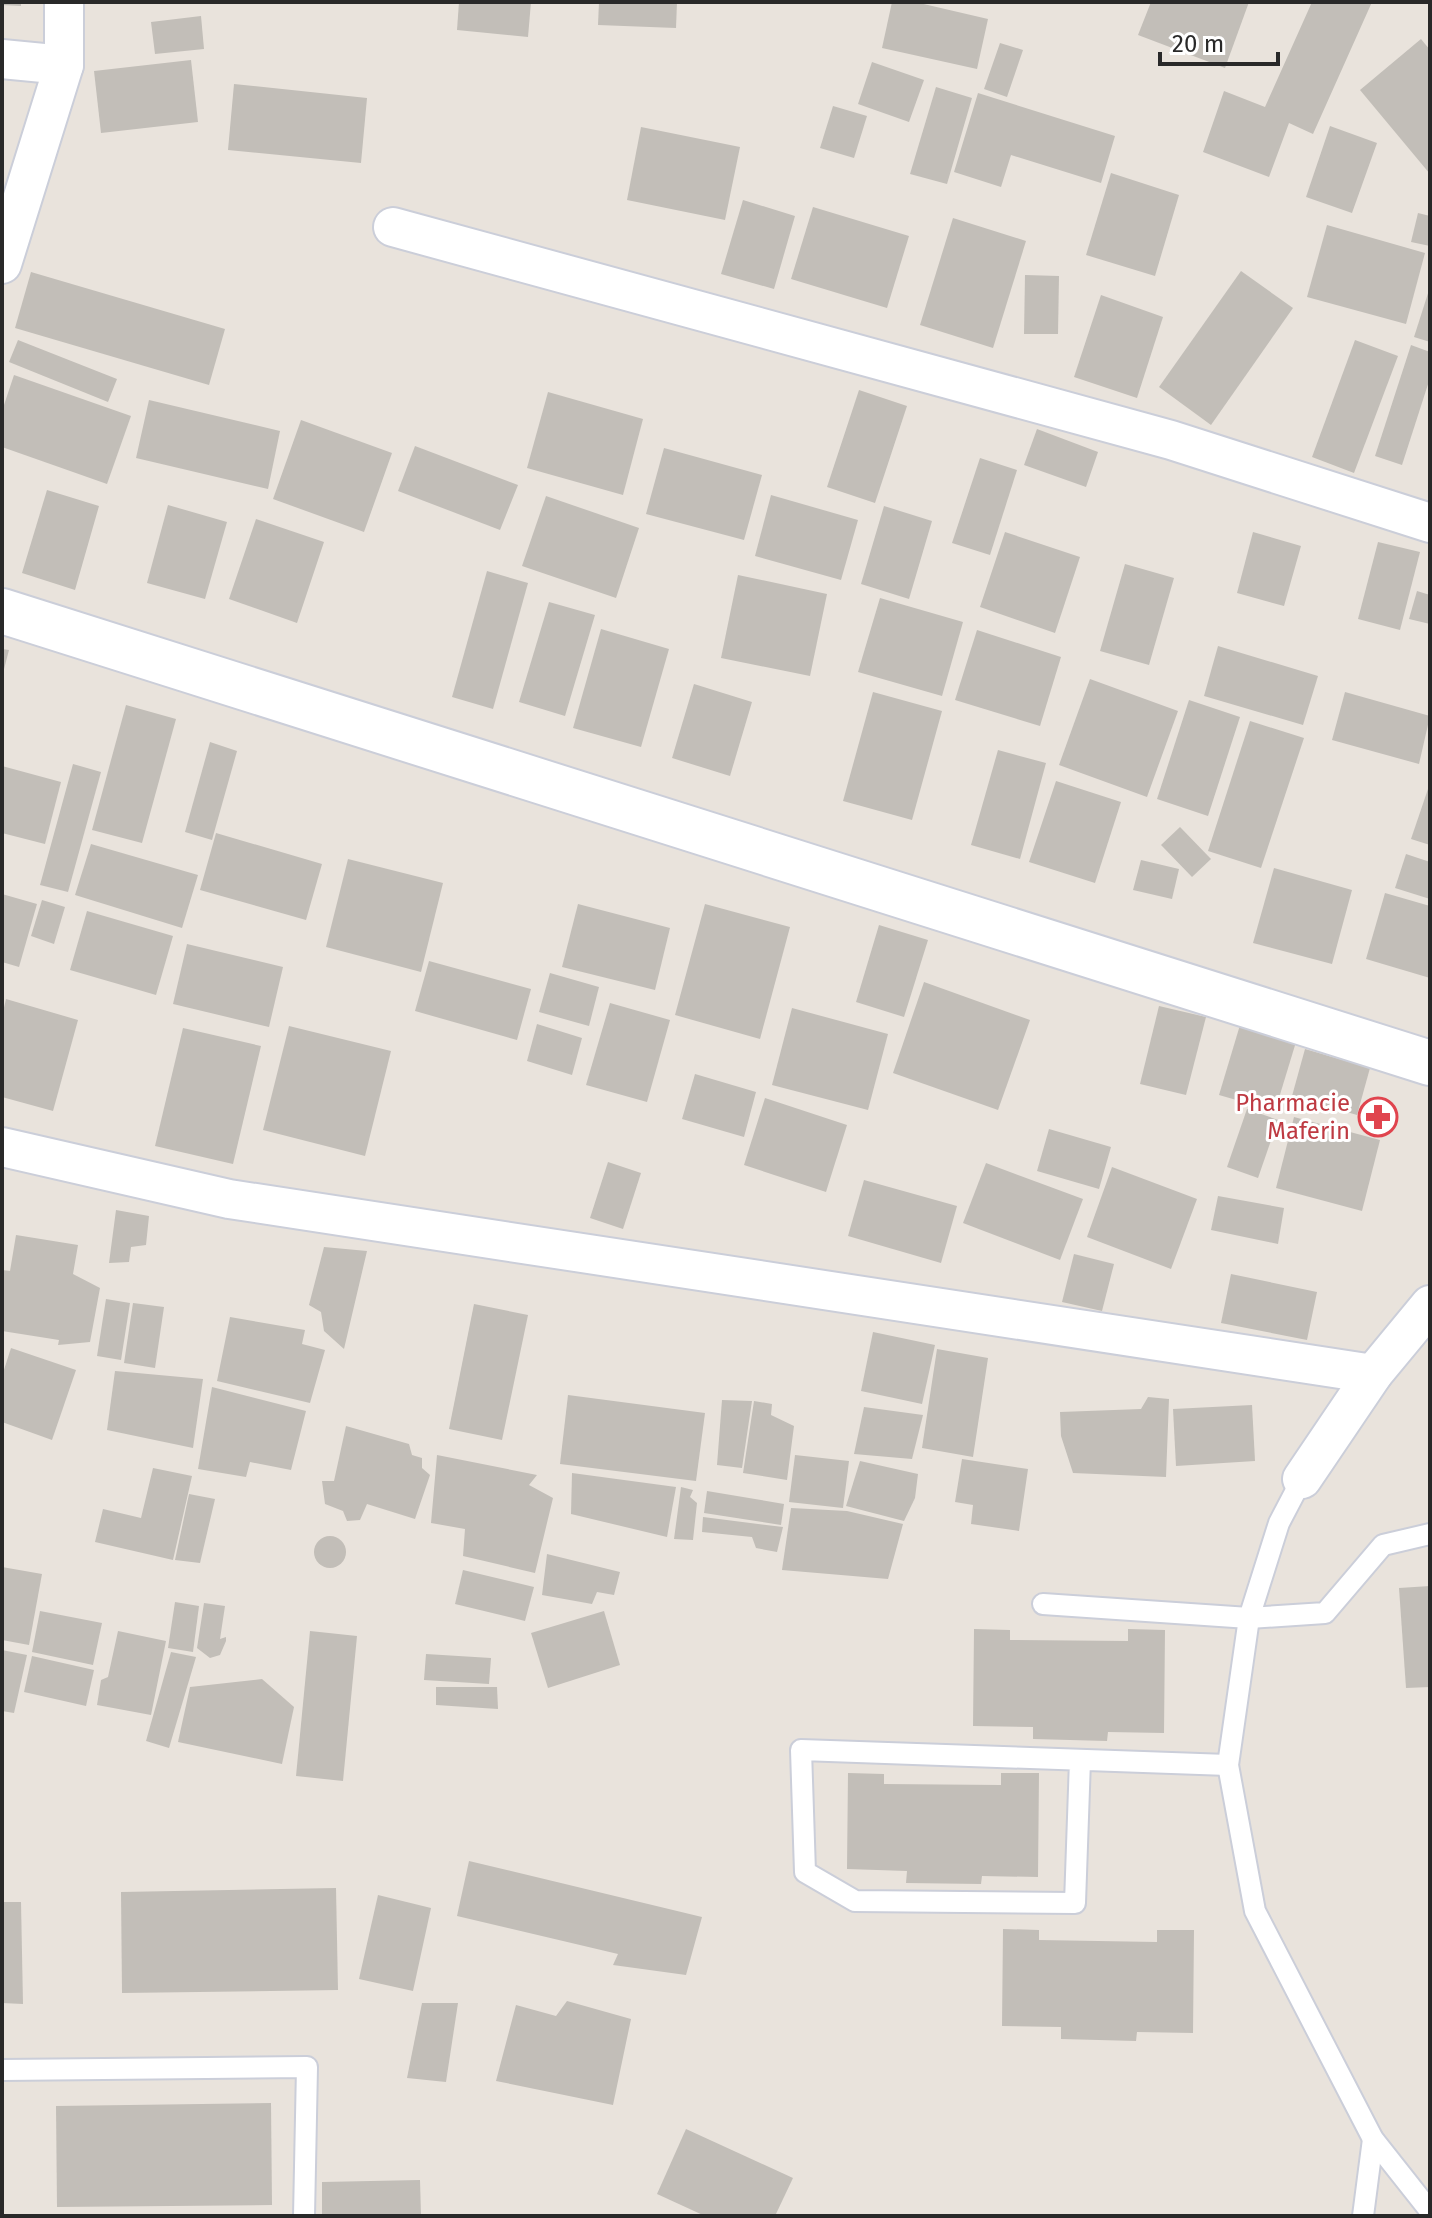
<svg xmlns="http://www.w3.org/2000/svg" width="1432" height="2218" viewBox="0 0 1432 2218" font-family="'Fira Sans',sans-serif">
<rect width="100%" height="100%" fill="#e9e3dc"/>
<g fill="#c2beb8">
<path d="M2 2H21V6L2 5Z"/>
<path d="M459 2H531L528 37 457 30Z"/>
<path d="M599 2H677L676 28 598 25Z"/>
<path d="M892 2H915L988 19 977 69 882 48Z"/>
<path d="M1151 2H1249L1225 68 1138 35Z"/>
<path d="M1312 2H1372L1313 134 1289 123 1269 177 1203 152 1224 91 1265 107Z"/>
<path d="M201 16 204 49 155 54 151 22Z"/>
<path d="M1421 39 1430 50V174L1360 90Z"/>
<path d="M1000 43 1023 50 1007 97 984 89Z"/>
<path d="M191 60 198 122 101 133 94 71Z"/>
<path d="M872 62 924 80 909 122 858 104Z"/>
<path d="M234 84 367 98 361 163 228 150Z"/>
<path d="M936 87 972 98 947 184 910 174Z"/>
<path d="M978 93 1115 136 1101 183 1011 155 1001 187 954 172Z"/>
<path d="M833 106 867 116 854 158 820 148Z"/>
<path d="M1330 126 1377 143 1352 213 1306 197Z"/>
<path d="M641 127 740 147 725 220 627 200Z"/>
<path d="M1111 173 1179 195 1155 276 1086 255Z"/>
<path d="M743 200 795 216 774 289 721 274Z"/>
<path d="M813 207 909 236 887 308 791 279Z"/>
<path d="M1418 213 1430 216V246L1411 242Z"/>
<path d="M953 218 1026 241 993 348 920 325Z"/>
<path d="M1327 225 1425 253 1406 324 1307 297Z"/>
<path d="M1241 271 1293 308 1211 425 1159 387Z"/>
<path d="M31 272 225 329 209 385 15 328Z"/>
<path d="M1025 275 1059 276 1058 334H1024Z"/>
<path d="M1430 287V342L1414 337Z"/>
<path d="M1101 295 1163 317 1137 398 1074 377Z"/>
<path d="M18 340 117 379 108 402 9 362Z"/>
<path d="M1355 340 1398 356 1354 473 1312 457Z"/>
<path d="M1411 345 1430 352V378L1402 465 1375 456Z"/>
<path d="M14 375 131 416 107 484 2 447V411Z"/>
<path d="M859 390 907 406 875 503 827 487Z"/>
<path d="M548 392 643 419 623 495 527 468Z"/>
<path d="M149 400 280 431 268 489 136 458Z"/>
<path d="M301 420 392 453 364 532 273 499Z"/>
<path d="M1037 429 1098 452 1086 487 1024 465Z"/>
<path d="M415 446 518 485 500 530 398 491Z"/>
<path d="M664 448 762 475 744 540 646 514Z"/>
<path d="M980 458 1017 470 990 555 952 543Z"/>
<path d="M47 490 99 506 75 590 22 573Z"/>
<path d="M771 495 858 520 841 580 755 556Z"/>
<path d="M546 496 639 528 616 598 522 566Z"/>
<path d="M168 505 227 522 205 599 147 583Z"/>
<path d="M884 506 932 521 909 599 861 584Z"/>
<path d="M256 519 324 542 297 623 229 599Z"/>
<path d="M1005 532 1080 557 1055 633 980 607Z"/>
<path d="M1253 532 1301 546 1284 606 1237 593Z"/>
<path d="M1378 542 1420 552 1400 630 1358 619Z"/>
<path d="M1125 564 1174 578 1149 665 1100 651Z"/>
<path d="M487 571 528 583 493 709 452 697Z"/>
<path d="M738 575 827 594 810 676 721 658Z"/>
<path d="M1417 591 1430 595V624L1409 619Z"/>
<path d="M880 598 963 622 942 696 858 672Z"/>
<path d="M549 602 595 615 565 716 519 702Z"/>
<path d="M601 629 669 649 641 747 573 728Z"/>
<path d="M977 630 1061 657 1040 726 955 700Z"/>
<path d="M1218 646 1318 676 1303 725 1204 696Z"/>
<path d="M2 649 9 650 3 673H2Z"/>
<path d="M1090 679 1178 711 1147 797 1059 765Z"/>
<path d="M694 684 752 702 730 776 672 758Z"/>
<path d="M873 692 942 711 912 820 843 801Z"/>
<path d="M1345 692 1430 716 1419 764 1332 740Z"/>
<path d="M1189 700 1240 717 1208 816 1157 799Z"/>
<path d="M126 705 176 719 142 843 92 830Z"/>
<path d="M1250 721 1304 738 1261 868 1208 851Z"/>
<path d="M210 742 237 751 212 840 185 832Z"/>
<path d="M998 750 1046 763 1020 859 971 845Z"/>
<path d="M73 764 101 772 68 892 40 885Z"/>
<path d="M2 766 61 782 45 844 2 833Z"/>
<path d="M1056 781 1121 802 1095 883 1029 862Z"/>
<path d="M1429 786H1430V845L1411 839Z"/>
<path d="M1180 827 1211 859 1192 877 1161 845Z"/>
<path d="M216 833 322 864 306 920 200 890Z"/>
<path d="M91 844 198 875 182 928 75 895Z"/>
<path d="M1406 854 1430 862V899L1395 888Z"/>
<path d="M348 859 443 883 421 972 326 947Z"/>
<path d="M1141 860 1179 869 1172 899 1133 890Z"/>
<path d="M1274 868 1352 890 1332 964 1253 943Z"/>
<path d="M1385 893 1430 906V978L1366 959Z"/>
<path d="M2 894 37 904 19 967 2 962Z"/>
<path d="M42 900 65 907 54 944 31 936Z"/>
<path d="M578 904 670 928 655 990 562 967Z"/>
<path d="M705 904 790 927 760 1039 675 1015Z"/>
<path d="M87 911 173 936 156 995 70 970Z"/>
<path d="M879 925 928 940 904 1017 856 1002Z"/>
<path d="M187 944 283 967 269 1027 173 1004Z"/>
<path d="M429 961 531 989 517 1040 415 1011Z"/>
<path d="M550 973 599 987 589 1026 539 1012Z"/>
<path d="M924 982 1030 1020 998 1110 893 1073Z"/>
<path d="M6 999 78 1020 53 1111 2 1097V1016Z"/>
<path d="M610 1003 670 1020 647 1102 586 1085Z"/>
<path d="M1159 1006 1206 1017 1186 1095 1140 1084Z"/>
<path d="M792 1008 888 1034 868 1110 772 1085Z"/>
<path d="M537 1024 582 1038 572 1075 527 1061Z"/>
<path d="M1240 1025 1296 1042 1275 1111 1219 1095Z"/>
<path d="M289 1026 391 1051 365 1156 263 1130Z"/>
<path d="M183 1028 261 1046 233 1164 155 1146Z"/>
<path d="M1305 1049 1370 1068 1357 1115 1292 1096Z"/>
<path d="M695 1074 756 1092 744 1137 682 1119Z"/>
<path d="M765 1098 847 1125 826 1192 744 1165Z"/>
<path d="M1247 1109 1278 1120 1258 1178 1227 1167Z"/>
<path d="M1294 1117 1380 1140 1362 1211 1276 1188Z"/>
<path d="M1049 1129 1111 1147 1099 1189 1037 1171Z"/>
<path d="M608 1162 641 1173 623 1229 590 1218Z"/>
<path d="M986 1163 1083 1199 1060 1260 963 1223Z"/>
<path d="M1112 1167 1197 1199 1171 1269 1087 1237Z"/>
<path d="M864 1180 957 1206 941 1263 848 1236Z"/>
<path d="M1218 1196 1284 1208 1278 1244 1211 1230Z"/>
<path d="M116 1210 149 1216 146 1245 131 1247 129 1262 109 1263Z"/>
<path d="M16 1235 78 1245 73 1274 100 1288 90 1342 58 1345 59 1340 2 1331V1270L10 1271Z"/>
<path d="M324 1247 367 1251 344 1349 324 1331 321 1312 309 1305Z"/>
<path d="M1074 1254 1114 1264 1102 1311 1062 1302Z"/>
<path d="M1231 1274 1317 1292 1307 1340 1221 1323Z"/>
<path d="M106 1299 130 1303 121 1360 97 1356Z"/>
<path d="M133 1303 164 1307 155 1368 124 1363Z"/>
<path d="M474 1304 528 1315 502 1440 449 1429Z"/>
<path d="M230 1317 305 1330 302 1344 325 1350 310 1403 217 1381Z"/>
<path d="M873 1332 935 1345 922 1404 861 1391Z"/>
<path d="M11 1348 76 1370 52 1440 2 1422V1376Z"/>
<path d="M937 1349 988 1358 973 1457 922 1448Z"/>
<path d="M115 1371 203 1379 193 1448 107 1430Z"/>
<path d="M212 1387 306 1411 291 1470 250 1462 246 1477 198 1469Z"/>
<path d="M568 1395 705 1413 696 1481 560 1464Z"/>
<path d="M1148 1397 1169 1399 1166 1477 1073 1473 1061 1436 1060 1412 1141 1409Z"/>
<path d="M722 1400 752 1401 742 1468 717 1465Z"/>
<path d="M754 1401 772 1404 771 1415 794 1426 787 1480 743 1473Z"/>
<path d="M1252 1405 1255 1461 1176 1466 1173 1409Z"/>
<path d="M864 1407 923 1415 912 1459 854 1454Z"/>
<path d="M346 1426 409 1444 412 1455 422 1458V1468L430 1475 415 1519 367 1504 360 1520 347 1521 343 1511 325 1504 322 1481H334Z"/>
<path d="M437 1455 537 1475 529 1485 553 1498 535 1573 463 1556 465 1529 431 1523Z"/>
<path d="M795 1455 849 1461 843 1508 789 1502Z"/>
<path d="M962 1459 1028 1469 1019 1531 971 1524 973 1505 955 1502Z"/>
<path d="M860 1461 918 1474 915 1498 904 1521 846 1506Z"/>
<path d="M153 1468 192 1476 173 1560 95 1542 103 1509 141 1518Z"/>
<path d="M572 1473 676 1487 667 1537 571 1514Z"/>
<path d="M681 1487 693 1490 690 1497 697 1503 693 1540 674 1539Z"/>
<path d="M707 1491 784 1504 781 1525 704 1513Z"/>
<path d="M189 1494 215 1499 200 1563 175 1560Z"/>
<path d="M791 1508 847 1511 903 1524 888 1579 782 1570Z"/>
<path d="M703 1517 783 1527 777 1552 756 1548 752 1537 702 1532Z"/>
<circle cx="330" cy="1552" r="16"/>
<path d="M547 1554 620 1572 614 1595 597 1592 592 1604 542 1595Z"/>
<path d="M2 1567 42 1574 29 1645 2 1640Z"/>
<path d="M463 1570 534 1587 525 1621 455 1604Z"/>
<path d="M1430 1586V1687L1406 1688 1399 1588Z"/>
<path d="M175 1602 199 1606 193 1652 168 1648Z"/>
<path d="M204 1603 225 1606 220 1639 226 1637V1641L220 1655 210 1658 197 1648Z"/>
<path d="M40 1611 102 1623 93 1665 32 1652Z"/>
<path d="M604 1611 620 1665 548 1688 531 1633Z"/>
<path d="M974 1629 1010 1630V1640L1128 1641V1629L1165 1630 1164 1733 1108 1732 1107 1741 1033 1739V1727L973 1726Z"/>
<path d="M118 1631 166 1641 151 1715 97 1705 101 1680 108 1677Z"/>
<path d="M310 1631 357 1636 343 1781 296 1776Z"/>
<path d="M2 1650 27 1655 14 1713 2 1711Z"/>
<path d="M171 1652 196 1657 169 1748 146 1741Z"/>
<path d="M426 1654 491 1658 489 1684 424 1680Z"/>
<path d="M32 1656 94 1670 86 1706 24 1692Z"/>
<path d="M262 1679 294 1707 282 1764 178 1742 190 1687Z"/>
<path d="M436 1687H497L498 1709 436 1705Z"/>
<path d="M848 1773 884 1774V1784L1001 1785V1773H1039L1038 1877 982 1876 981 1884 906 1883 907 1871 847 1869Z"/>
<path d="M469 1861 702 1917 686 1975 613 1965 618 1954 457 1916Z"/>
<path d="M336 1888 338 1990 122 1993 121 1892Z"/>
<path d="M378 1895 431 1908 413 1991 359 1979Z"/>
<path d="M2 1902H21L23 2004 2 2003Z"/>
<path d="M1003 1929 1039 1930V1940L1157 1942V1930H1194L1193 2033 1137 2032 1136 2041 1061 2039V2027L1002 2026Z"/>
<path d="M567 2001 631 2019 613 2105 496 2081 516 2005 556 2016Z"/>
<path d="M422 2003H458L446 2082 407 2078Z"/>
<path d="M271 2103 272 2205 57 2207 56 2106Z"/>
<path d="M686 2129 793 2178 775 2216H705L657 2194Z"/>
<path d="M420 2180 421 2216H322V2182Z"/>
</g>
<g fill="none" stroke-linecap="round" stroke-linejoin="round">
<defs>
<g id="service">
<path d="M1302 1479 1279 1523 1249 1618 1228 1765 1255 1911 1373 2139 1430 2211"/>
<path d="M1043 1604 1249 1618 1325 1613 1383 1545 1430 1534"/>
<path d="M1080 1760 1075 1903 855 1901 805 1872 801 1750 1228 1765"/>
<path d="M2 2070 307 2067 304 2216"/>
<path d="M1363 2216 1373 2139"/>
</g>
<g id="minor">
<path d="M2 59 64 65"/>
<path d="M393 227 1171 440 1430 523"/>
<path d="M2 264 64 65V2"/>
<path d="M2 1147 229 1199 1373 1374"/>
<path d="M1302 1479 1373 1374 1430 1305"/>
</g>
<path id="tertiary" d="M2 611 1430 1063"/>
</defs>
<use href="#service" stroke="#cbced9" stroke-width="24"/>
<use href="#minor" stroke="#cbced9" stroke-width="42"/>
<use href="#tertiary" stroke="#cbced9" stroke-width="48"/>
<use href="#service" stroke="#fff" stroke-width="20"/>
<use href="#minor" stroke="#fff" stroke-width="38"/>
<use href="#tertiary" stroke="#fff" stroke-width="44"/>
</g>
<defs>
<symbol id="pharmacy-ring" viewBox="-11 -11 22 22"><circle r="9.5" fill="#fff" stroke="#e0444e" stroke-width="1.5"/><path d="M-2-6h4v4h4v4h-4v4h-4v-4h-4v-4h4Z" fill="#e0444e"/></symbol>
</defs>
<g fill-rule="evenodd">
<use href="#pharmacy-ring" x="1356" y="1095" width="44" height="44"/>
</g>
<g text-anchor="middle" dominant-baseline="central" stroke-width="6" stroke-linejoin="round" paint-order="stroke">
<g font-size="24" fill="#be3a42" stroke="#fff" text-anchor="end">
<text x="1350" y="1103">Pharmacie<tspan x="1350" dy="28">Maferin</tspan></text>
</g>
</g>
<rect width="1432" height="2218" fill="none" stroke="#292929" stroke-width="8"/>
<path d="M1160 52v12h118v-12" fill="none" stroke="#292929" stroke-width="4"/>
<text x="1172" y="52" font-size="24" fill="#292929" stroke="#ffffff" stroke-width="6" paint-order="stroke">20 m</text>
</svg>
